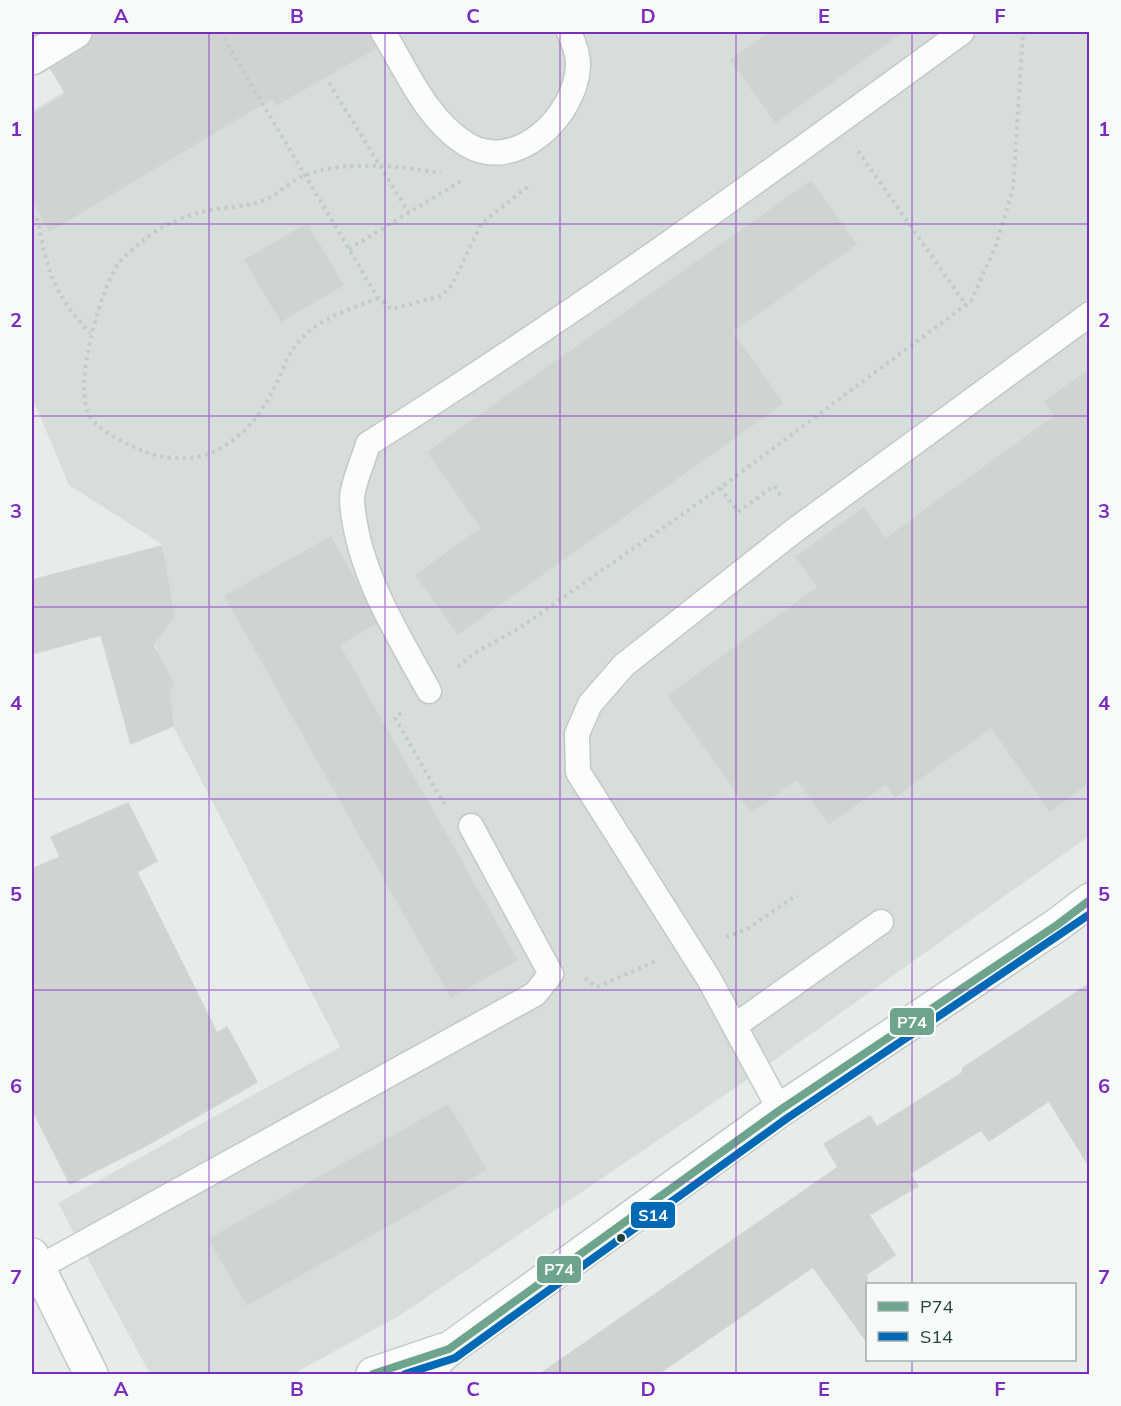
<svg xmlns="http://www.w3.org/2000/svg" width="1121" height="1406" viewBox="0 0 1121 1406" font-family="Mulish,sans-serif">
<rect width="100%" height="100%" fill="#e7ecea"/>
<path fill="#d6ddda" d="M163 32H1089V836L738 1086 399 1316 293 1374H150L58 1203 340 1047 173 726 155 642 174 615 163 545 69 485 32 397V111Z"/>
<g fill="#cfd3d2" stroke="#d0d5d3" stroke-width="1.5">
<path d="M94 32H369L376 48 276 105 272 98 50 231 32 199V115L66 94 51 69 85 48 91 42Z"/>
<path d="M770 32H902L776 122 730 60Z"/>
<path d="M811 181 856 244 732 332 783 403 458 634 416 575 481 528 428 452Z"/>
<path d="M307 224 343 285 281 321 245 260Z"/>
<path d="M1089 370V782L1050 811 991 727 895 797 886 784 829 823 797 779 751 812 668 696 818 587 796 557 864 508 885 539 1055 416 1045 402Z"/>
<path d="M331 537 358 585 376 623 339 645 517 960 451 997 225 596Z"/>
<path d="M162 546 174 616 153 645 174 685 169 691 173 726 131 744 101 635 32 654V580Z"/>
<path d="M128 803 157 861 137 872 217 1033 227 1027 257 1082 147 1145 70 1184 32 1109V869L60 857 51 837Z"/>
<path d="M1089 984V1166L1049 1101 989 1141 981 1130 909 1174 918 1186 869 1215 895 1255 867 1274V1342L813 1267 658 1374H540L838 1167 824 1144 870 1116 877 1127 962 1073 963 1068Z"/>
<path d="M448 1105 486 1170 247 1305 209 1239Z"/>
</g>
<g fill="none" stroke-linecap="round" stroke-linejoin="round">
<defs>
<g id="lane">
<path d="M383 32C407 71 426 119 466 144 516 175 576 115 578 66 579 55 573 41 569 32"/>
<path d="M429 691C396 632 357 570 352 501 351 487 364 459 368 444 572 316 768 174 962 32"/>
<path d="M736 1025 881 922"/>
<path d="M780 1110 709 979 578 772 577 734 590 704 624 665 795 530 1090 314"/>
<path d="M38 1268 535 994 551 974 471 826"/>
</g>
<path id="street" d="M32 1255 91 1374"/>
<g id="secondary">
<path d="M32 58 75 32"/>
<path d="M373 1374 444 1350"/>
<path d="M422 1374 449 1349 780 1110 1057 925 1090 900"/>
</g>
</defs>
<use href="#lane" stroke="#c4c9c7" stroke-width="27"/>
<use href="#street" stroke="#c4c9c7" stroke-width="36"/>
<use href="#secondary" stroke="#c3c9c7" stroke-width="36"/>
<g stroke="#c2cbc9" stroke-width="4" stroke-dasharray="3 4.5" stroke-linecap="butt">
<path d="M220 32 378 298 391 309 441 296 452 285 481 224 531 184"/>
<path d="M329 83 409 213"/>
<path d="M858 151 966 305"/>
<path d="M37 218C48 272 52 292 90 333"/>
<path d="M349 249 461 181"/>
<path d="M378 298C353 308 323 317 303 337 288 351 283 371 274 388 260 418 237 444 205 455 186 461 160 458 143 451 128 445 98 430 90 417 72 386 100 292 118 264 124 257 134 248 141 242 160 226 185 215 210 210 226 207 244 207 259 202 276 197 289 181 306 175 345 160 400 166 441 173"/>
<path d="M720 488 738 512 774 486 781 496"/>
<path d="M458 667 473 654 521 627 720 488 971 301 995 248 1013 189 1023 32"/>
<path d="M401 713 395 718 444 804"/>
<path d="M726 937 747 929 797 895"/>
<path d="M585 978 597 987 656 961"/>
</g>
<use href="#lane" stroke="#fbfcfc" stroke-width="24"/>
<use href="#street" stroke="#fbfcfc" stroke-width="33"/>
<use href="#secondary" stroke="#fbfcfc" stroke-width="33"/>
<defs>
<path id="bus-1" d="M373 1374 449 1349 780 1110 1057 925 1090 900"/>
<path id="bus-2" d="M405 1374 455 1358 786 1119 1090 914"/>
</defs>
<use href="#bus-1" stroke="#f6faf8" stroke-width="12"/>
<use href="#bus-2" stroke="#f6faf8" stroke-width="12"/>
<use href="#bus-1" stroke="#6ea48c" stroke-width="8"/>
<use href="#bus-2" stroke="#0069b5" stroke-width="8"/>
</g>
<path fill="none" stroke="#7b2cbf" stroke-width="1.5" stroke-opacity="0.55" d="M209 32V1374M385 32V1374M560 32V1374M736 32V1374M912 32V1284M32 224H1090M32 416H1090M32 607H1090M32 799H1090M32 990H1090M32 1182H1090M912 1360V1374"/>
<circle fill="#25403a" stroke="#f6faf8" stroke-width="2" cx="621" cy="1238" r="5"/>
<g stroke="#f6faf8" stroke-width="2">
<rect x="889" y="1007" width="46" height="29" rx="6" fill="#6ea48c"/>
<rect x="630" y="1201" width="46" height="28" rx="6" fill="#0069b5"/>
<rect x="536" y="1255" width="46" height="29" rx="6" fill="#6ea48c"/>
</g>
<g font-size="16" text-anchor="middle" font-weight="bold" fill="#fff">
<text x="912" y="1028">P74</text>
<text x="653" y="1221">S14</text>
<text x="559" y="1275">P74</text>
</g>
<rect width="1121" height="1406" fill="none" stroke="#f6faf8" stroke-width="66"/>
<rect x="866" y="1283" width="210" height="78" fill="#f6faf8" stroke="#a2b0ac" stroke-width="1.5"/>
<rect x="878" y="1302" width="30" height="9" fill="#6ea48c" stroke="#a2b0ac" stroke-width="1.5"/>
<text x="920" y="1313" font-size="18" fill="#25403a">P74</text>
<rect x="878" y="1332" width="30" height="9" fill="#0069b5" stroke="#a2b0ac" stroke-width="1.5"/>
<text x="920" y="1343" font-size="18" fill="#25403a">S14</text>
<rect x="33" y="33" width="1055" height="1340" fill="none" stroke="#7b2cbf" stroke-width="2"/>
<g font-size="20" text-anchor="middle" font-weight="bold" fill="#7b2cbf">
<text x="121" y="23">A</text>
<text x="297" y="23">B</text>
<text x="473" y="23">C</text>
<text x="648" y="23">D</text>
<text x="824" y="23">E</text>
<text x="1000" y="23">F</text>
<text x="16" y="136">1</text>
<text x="1104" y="136">1</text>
<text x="16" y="327">2</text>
<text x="1104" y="327">2</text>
<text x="16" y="518">3</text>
<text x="1104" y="518">3</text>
<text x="16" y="710">4</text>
<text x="1104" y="710">4</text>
<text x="16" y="901">5</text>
<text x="1104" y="901">5</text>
<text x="16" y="1093">6</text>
<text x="1104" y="1093">6</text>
<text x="16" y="1284">7</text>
<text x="1104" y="1284">7</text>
<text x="121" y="1396">A</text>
<text x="297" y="1396">B</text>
<text x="473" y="1396">C</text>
<text x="648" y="1396">D</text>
<text x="824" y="1396">E</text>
<text x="1000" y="1396">F</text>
</g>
</svg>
